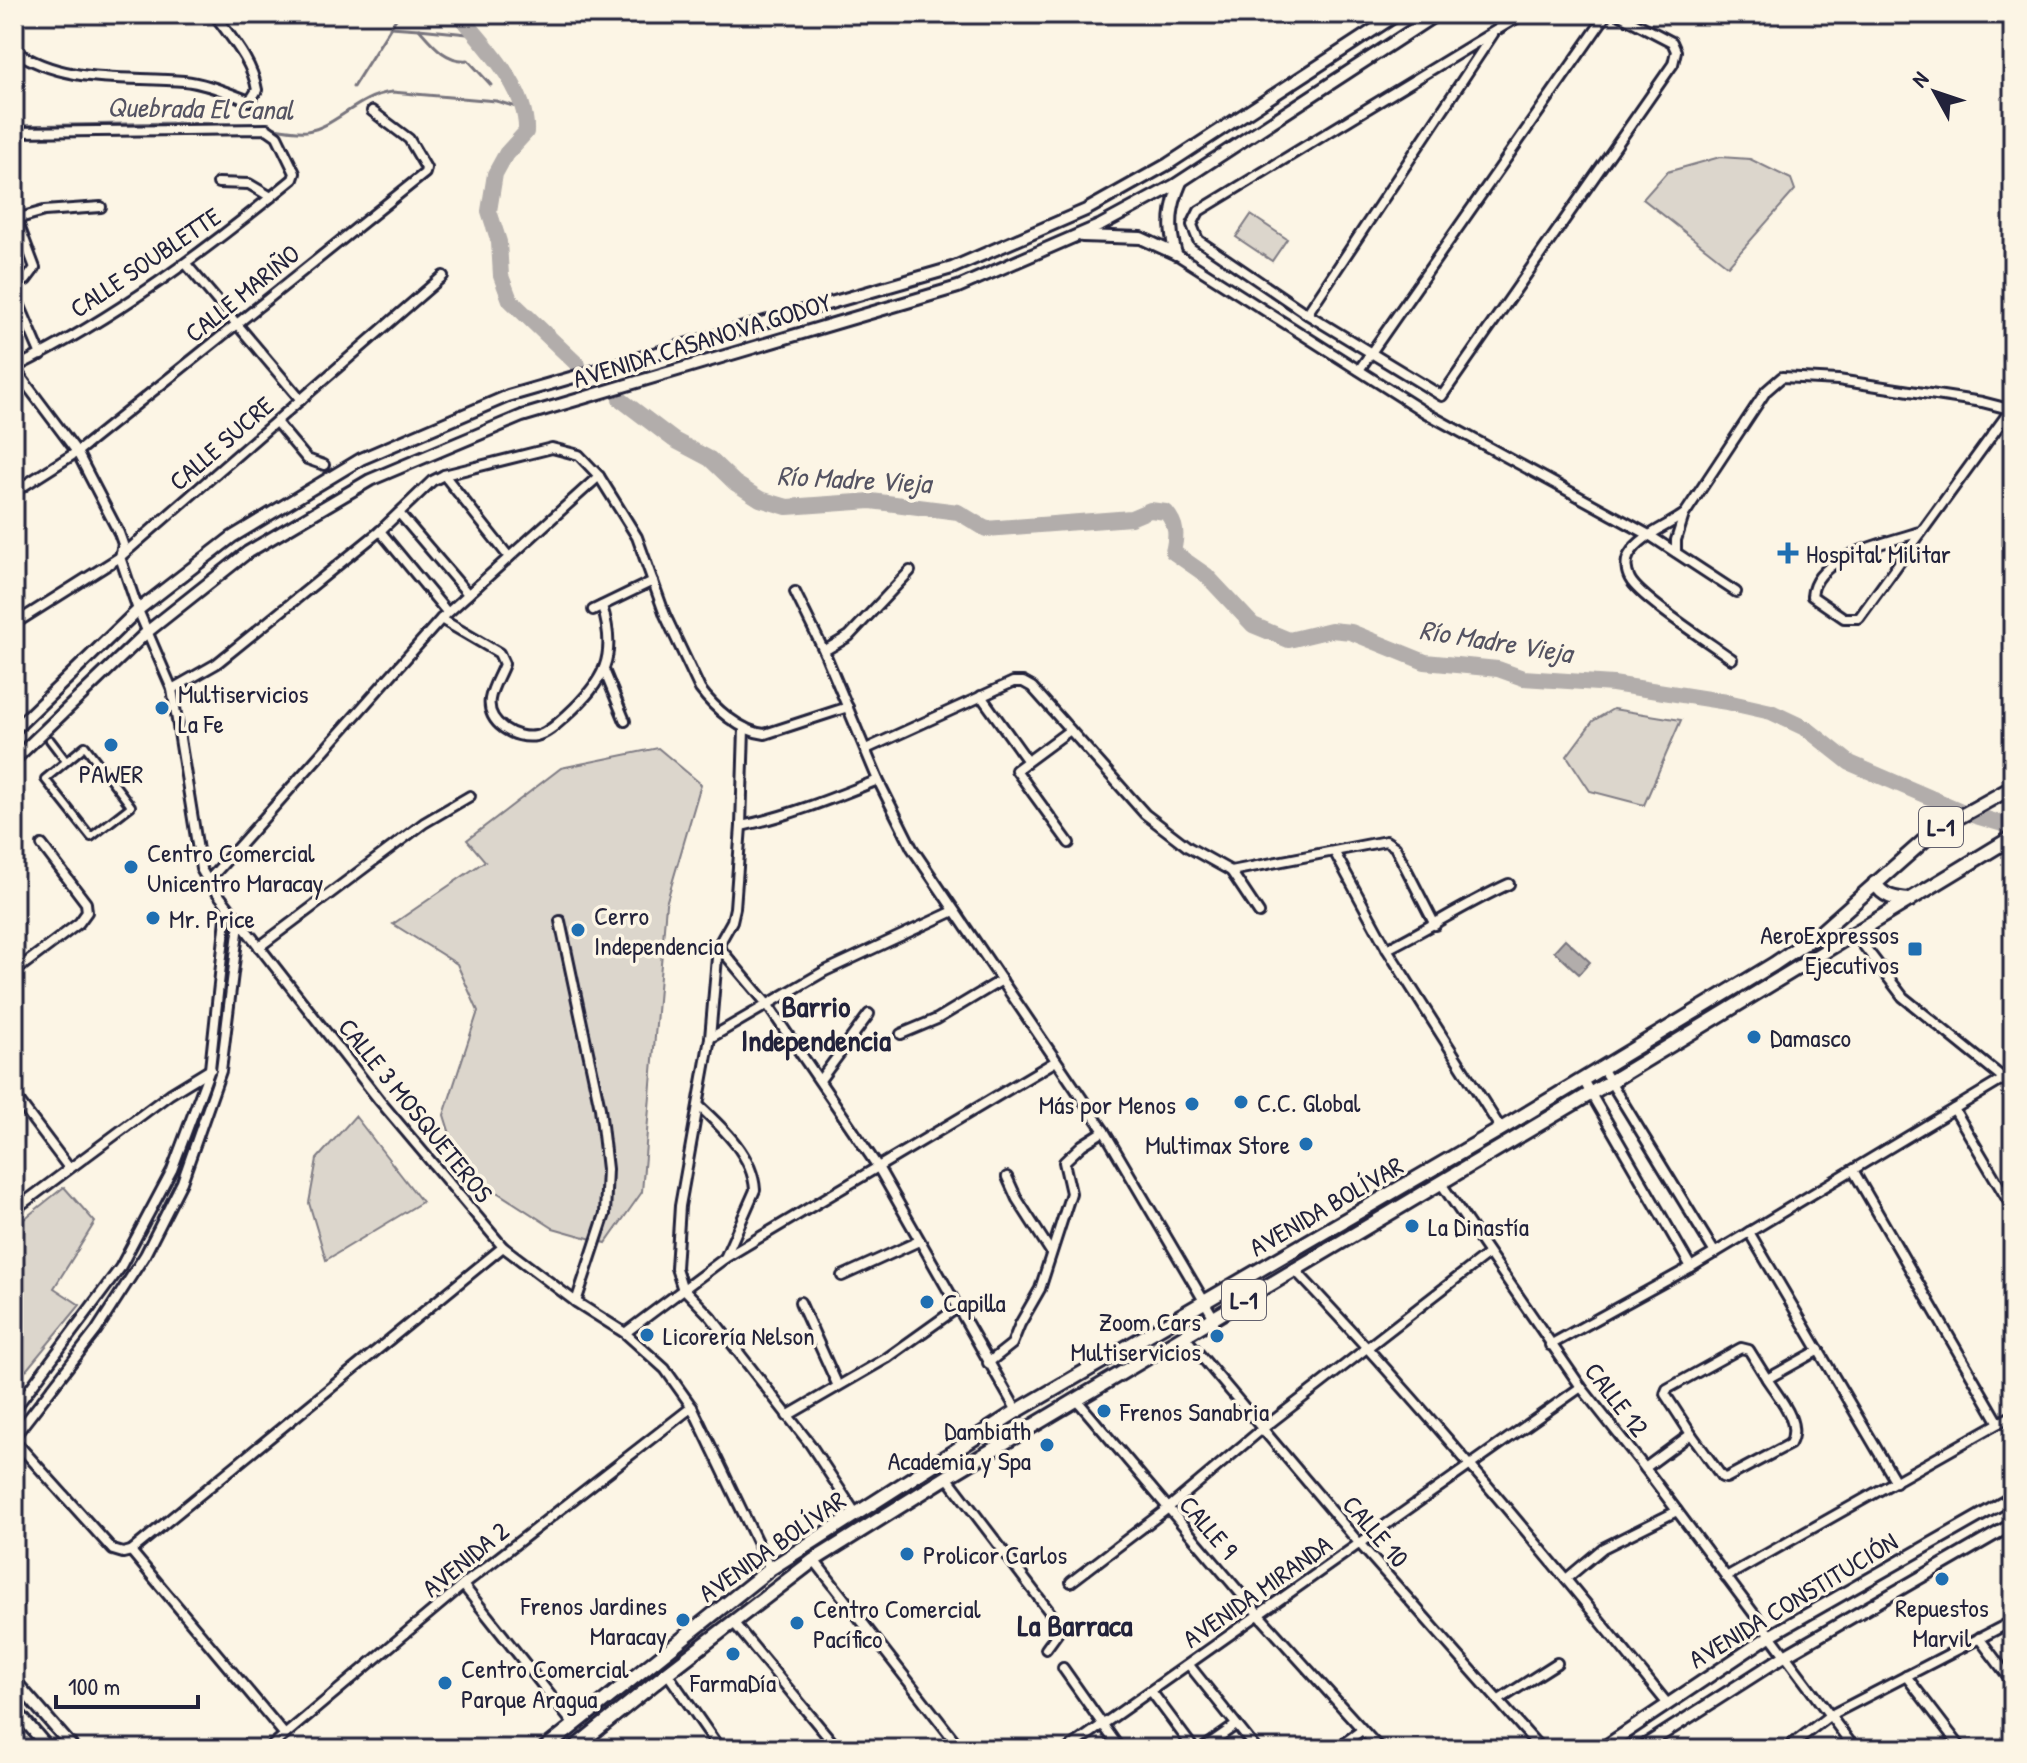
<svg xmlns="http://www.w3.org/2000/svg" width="2027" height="1763" viewBox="0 0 2027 1763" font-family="'Patrick Hand',sans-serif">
<rect width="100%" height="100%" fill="#fcf5e5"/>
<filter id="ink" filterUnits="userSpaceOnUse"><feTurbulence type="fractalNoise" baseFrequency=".0125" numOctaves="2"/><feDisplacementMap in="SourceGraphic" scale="16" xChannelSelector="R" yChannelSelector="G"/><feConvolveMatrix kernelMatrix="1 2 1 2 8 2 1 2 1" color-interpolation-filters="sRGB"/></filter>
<g filter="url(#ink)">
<g fill="#dcd6cc" stroke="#7f7c84" stroke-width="2">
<path d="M1720 157 1750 159 1791 179 1795 190 1728 266 1643 199 1667 172Z"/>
<path d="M1251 215 1287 239 1272 261 1236 237Z"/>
<path d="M1613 709 1681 720 1644 805 1590 791 1567 756 1593 721Z"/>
<path d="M658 748 701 784 666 904 642 1192 606 1243 553 1228 461 1169 444 1115 478 1011 457 964 393 924 485 861 467 840 561 768Z"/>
<path d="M355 1116 422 1202 326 1260 309 1203 317 1159Z"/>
<path d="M64 1187 95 1222 54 1288 80 1305 14 1385V1227Z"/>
</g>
<path fill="#b2adab" stroke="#78757e" stroke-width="2" d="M1565 939 1590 962 1579 974 1554 951Z"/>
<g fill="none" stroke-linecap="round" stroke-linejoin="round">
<g stroke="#78757e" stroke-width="3">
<path d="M458 14 463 19"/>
<path d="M390 27 419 29C433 45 446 62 468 60L491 85"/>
<path d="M419 29 477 35"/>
<path d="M353 87 399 14"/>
<path d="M14 126 178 123 258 125"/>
<path d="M270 127C281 129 295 132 307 131 336 127 357 96 392 92L496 101 520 108"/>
<path d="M599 381 600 382"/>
</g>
<g stroke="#b2adab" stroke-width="16">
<path d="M463 14V19C488 49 528 90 526 132L506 154 495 174 489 211 499 242 501 276 510 300 578 365"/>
<path d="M620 399 674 440 710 459 735 483 760 499 787 507 871 501 958 512 986 529 1131 518 1150 510 1166 512C1177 525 1177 535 1173 552L1206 575 1253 625 1289 640 1331 630 1351 632 1425 662 1498 669 1523 678 1613 684 1727 702 1771 712 1807 729 1850 763 1966 813 2013 827"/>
</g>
<defs>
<g id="pedestrian">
<path d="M50 740 66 761"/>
<path d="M85 746 131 806 91 837 45 779Z"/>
</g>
<g id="minor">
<path d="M1523 14 1199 211 1192 225 1198 240 1307 314 1442 396 1673 64 1676 51 1672 42 1618 14"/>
<path d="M14 50C64 85 127 76 184 81 206 83 230 94 250 101L257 90C252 60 231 38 214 14"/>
<path d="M14 132 267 129 277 136 295 173 293 179C207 250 114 319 14 368"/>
<path d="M218 183 249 184 271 197"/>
<path d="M14 212 35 268 26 280 14 285"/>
<path d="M16 219 44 211 101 207"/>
<path d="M1176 254 1426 413 1649 535 1736 592"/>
<path d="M186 264 301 400"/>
<path d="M14 292 41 355"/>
<path d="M1307 314 1493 34"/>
<path d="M14 368 77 452 119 533 123 544 120 557 138 610 172 689 201 869 208 881 379 1100 503 1247 576 1302 625 1333 665 1369 692 1407 770 1569"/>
<path d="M1359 370 1607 14"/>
<path d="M276 422 307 459 324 465"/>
<path d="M444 475 509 557"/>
<path d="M14 492 77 452 425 173 426 168 409 139 372 111"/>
<path d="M399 513 468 594"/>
<path d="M1683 515C1666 527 1640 536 1629 555 1625 562 1626 572 1630 579 1640 598 1710 643 1732 659"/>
<path d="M380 531 447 612"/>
<path d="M1919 532C1888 543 1815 555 1812 596L1844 618H1859L2011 409"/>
<path d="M1676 552V540L1684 515 1766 391 1782 377 1838 380 1982 402 2013 410"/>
<path d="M795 592 824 651 878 780 912 848 1104 1131 1214 1318"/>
<path d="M593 610 653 581"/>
<path d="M441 619 499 653 504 664C500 675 492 687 490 699 486 723 515 740 536 736 547 734 558 723 567 715 604 681 618 657 602 606"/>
<path d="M14 624 120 557 443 276"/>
<path d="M824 651 849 636 910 571"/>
<path d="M604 670 625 721"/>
<path d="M172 689 216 664 380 531 432 481 444 475 552 448 579 455 599 476 637 537 665 615 700 689C714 708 741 732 765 734L848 707"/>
<path d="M981 696 1027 760"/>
<path d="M744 728 741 826 735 908 732 921 718 946 710 1038 680 1206 676 1268 682 1287 711 1317 810 1444 856 1514"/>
<path d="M866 749 1013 682H1023L1032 687 1145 814 1188 847 1231 871 1259 913"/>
<path d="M741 826C789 816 833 798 878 780"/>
<path d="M1069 843 1016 770 1070 730"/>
<path d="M1335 853 1387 949 1501 1129"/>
<path d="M1231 871 1386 841 1395 847 1435 925"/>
<path d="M208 881 441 619 599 476"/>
<path d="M560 921 600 1108 607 1169 605 1214 576 1302"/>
<path d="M1855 934 1903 997 2013 1086"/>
<path d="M718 946 767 1004 878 1167 1017 1411"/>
<path d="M259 947 424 823 470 796"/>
<path d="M1387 949C1429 928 1467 903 1509 884"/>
<path d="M14 972 79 923 87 912 86 903 42 845"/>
<path d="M901 1034 937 1019 1002 980"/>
<path d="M710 1038 825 971 954 911"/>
<path d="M1602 1068 1715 1253"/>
<path d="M820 1080 869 1014"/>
<path d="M1583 1080 1691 1267"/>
<path d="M14 1095 69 1168"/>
<path d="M699 1106C723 1128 753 1156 755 1190L725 1258"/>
<path d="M1954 1109 2013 1209"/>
<path d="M1853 1170 1999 1423"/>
<path d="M1007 1177 1017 1199 1051 1252"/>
<path d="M1440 1182 1581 1387 1645 1468 1855 1749"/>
<path d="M14 1210 170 1094 211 1069"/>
<path d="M1749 1232 1896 1482"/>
<path d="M1294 1269C1426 1408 1547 1555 1667 1703"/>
<path d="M842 1276 919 1241"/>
<path d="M800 1302 837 1384"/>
<path d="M625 1333 725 1258 1056 1061"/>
<path d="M1184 1336 1359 1543 1541 1749"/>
<path d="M1550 1345 1691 1267 2002 1080 2013 1066"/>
<path d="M988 1363 1012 1344 1020 1324 1040 1289 1071 1193 1064 1162 1082 1145 1104 1131"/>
<path d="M1076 1399 1258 1614 1380 1749"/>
<path d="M14 1410 120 1268 172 1170 210 1069 227 909"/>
<path d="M787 1416 887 1358 957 1308"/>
<path d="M1691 1434 1665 1394 1667 1389 1741 1348 1749 1350 1767 1379"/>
<path d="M14 1437 96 1331 145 1255 182 1182 221 1071 239 924"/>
<path d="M14 1440 113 1550 123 1553 131 1551 285 1735"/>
<path d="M1645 1468 1691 1434 1722 1477 1726 1478 1790 1444C1802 1422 1779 1398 1767 1379L1819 1350"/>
<path d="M947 1477 1055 1619 1059 1631 1046 1649"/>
<path d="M131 1551 503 1247"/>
<path d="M814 1560 961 1749"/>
<path d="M1726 1577 2013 1415"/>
<path d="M1566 1579 1603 1548 1677 1511"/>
<path d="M1071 1582 1167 1509 1261 1430 1488 1254"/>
<path d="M463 1585 574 1725"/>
<path d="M733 1622 838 1749"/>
<path d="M1979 1638 2013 1683"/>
<path d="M1189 1665 1256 1749"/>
<path d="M1063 1668 1120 1749"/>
<path d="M667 1673 720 1749"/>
<path d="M1906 1676 1962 1749"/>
<path d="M1151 1691 1194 1749"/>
<path d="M1499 1700 1557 1663"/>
<path d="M268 1749 463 1585 692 1407"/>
<path d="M1068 1749 1581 1387"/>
<path d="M1202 1749 1236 1725"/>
<path d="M1336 1749 1362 1730"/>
<path d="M1786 1749 1829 1716 2013 1621"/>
</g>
<g id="tertiary">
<path d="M1082 236 1141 238 1176 254"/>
<path d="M1176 254C1168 227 1170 207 1181 182"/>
<path d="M14 730 138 610 232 537 361 459 508 396 952 268 1086 210 1168 164 1398 14"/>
<path d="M14 760 147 632 248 552 370 480 522 416 958 287 1101 225 1175 185 1437 14"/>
<path d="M14 1680 74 1749"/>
<path d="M14 1708 49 1749"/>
<path d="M1601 1749 1771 1635 2013 1497"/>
<path d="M1639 1749 1786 1655 2013 1524"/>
</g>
<g id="primary">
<path d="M1875 883C1883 897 1895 899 1910 900"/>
<path d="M544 1749 770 1569 1017 1411 1501 1129 1774 964 1821 932 1936 830 2013 787"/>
<path d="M573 1749 667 1673 814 1560 947 1477 1610 1082 2013 837"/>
</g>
</defs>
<use href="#pedestrian" stroke="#22223b" stroke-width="12"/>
<use href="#minor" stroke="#22223b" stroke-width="14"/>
<use href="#tertiary" stroke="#22223b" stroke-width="16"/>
<use href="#primary" stroke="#22223b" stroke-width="18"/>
<use href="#pedestrian" stroke="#fcf5e5" stroke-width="6"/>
<use href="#minor" stroke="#fcf5e5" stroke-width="8"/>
<use href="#tertiary" stroke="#fcf5e5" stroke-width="10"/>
<use href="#primary" stroke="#fcf5e5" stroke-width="12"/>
</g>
</g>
<g fill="#1f6fb2" stroke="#fcf5e5" stroke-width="3">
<path d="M1784 541h8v8h8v8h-8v8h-8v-8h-8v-8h8z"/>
<circle cx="162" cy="708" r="8"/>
<circle cx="111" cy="745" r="8"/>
<circle cx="131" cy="867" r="8"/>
<circle cx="153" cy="918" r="8"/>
<circle cx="578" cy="930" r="8"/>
<rect x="1907" y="941" width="16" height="16" rx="4"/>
<circle cx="1754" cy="1037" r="8"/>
<circle cx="1241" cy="1102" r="8"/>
<circle cx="1192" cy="1104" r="8"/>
<circle cx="1306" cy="1144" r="8"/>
<circle cx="1412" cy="1226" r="8"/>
<circle cx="927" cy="1302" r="8"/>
<circle cx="647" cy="1335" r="8"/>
<circle cx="1217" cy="1336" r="8"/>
<circle cx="1104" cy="1411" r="8"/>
<circle cx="1047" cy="1445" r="8"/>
<circle cx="907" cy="1554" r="8"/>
<circle cx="1942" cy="1579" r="8"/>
<circle cx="683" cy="1620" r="8"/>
<circle cx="797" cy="1623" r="8"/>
<circle cx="733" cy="1654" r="8"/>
<circle cx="445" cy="1683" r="8"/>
</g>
<g text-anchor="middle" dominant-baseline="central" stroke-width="7" stroke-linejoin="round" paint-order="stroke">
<g fill="#fcf5e5" stroke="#63616e" stroke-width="2">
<rect x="1919" y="807" width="44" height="40" rx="6"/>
<rect x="1222" y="1280" width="44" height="40" rx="6"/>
</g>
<g font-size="24" font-weight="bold" fill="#22223b">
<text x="1941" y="827">L-1</text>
<text x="1244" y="1300">L-1</text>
</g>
<g font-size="26" fill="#22223b" stroke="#fcf5e5">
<text transform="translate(145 262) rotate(-34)">CALLE SOUBLETTE</text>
<text transform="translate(242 293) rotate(-39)">CALLE MARIÑO</text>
<text transform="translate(702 340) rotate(-17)">AVENIDA CASANOVA GODOY</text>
<text transform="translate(221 443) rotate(-41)">CALLE SUCRE</text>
<text transform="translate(416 1110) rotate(51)">CALLE 3 MOSQUETEROS</text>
<text transform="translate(1326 1206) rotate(-30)">AVENIDA BOLÍVAR</text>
<text transform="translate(1617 1399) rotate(52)">CALLE 12</text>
<text transform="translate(1209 1527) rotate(49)">CALLE 9</text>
<text transform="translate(1376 1531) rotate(49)">CALLE 10</text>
<text transform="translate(772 1546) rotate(-35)">AVENIDA BOLÍVAR</text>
<text transform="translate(465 1559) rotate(-39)">AVENIDA 2</text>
<text transform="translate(1257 1591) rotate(-35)">AVENIDA MIRANDA</text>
<text transform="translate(1793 1600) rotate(-31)">AVENIDA CONSTITUCIÓN</text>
</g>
<g font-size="26" fill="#22223b" stroke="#fcf5e5" text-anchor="start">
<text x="1806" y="553">Hospital Militar</text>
<text x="178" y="693">Multiservicios<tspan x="178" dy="30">La Fe</tspan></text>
<text x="111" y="773" text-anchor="middle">PAWER</text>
<text x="147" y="852">Centro Comercial<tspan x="147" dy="30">Unicentro Maracay</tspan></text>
<text x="594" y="915">Cerro<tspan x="594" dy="30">Independencia</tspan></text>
<text x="169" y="918">Mr. Price</text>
<text x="1899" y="934" text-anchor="end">AeroExpressos<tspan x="1899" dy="30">Ejecutivos</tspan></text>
<text x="1770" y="1037">Damasco</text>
<text x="1257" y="1102">C.C. Global</text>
<text x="1176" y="1104" text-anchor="end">Más por Menos</text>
<text x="1290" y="1144" text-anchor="end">Multimax Store</text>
<text x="1428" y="1226">La Dinastía</text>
<text x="943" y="1302">Capilla</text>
<text x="1201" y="1321" text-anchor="end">Zoom Cars<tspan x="1201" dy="30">Multiservicios</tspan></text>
<text x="663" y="1335">Licorería Nelson</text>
<text x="1120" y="1411">Frenos Sanabria</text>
<text x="1031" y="1430" text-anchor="end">Dambiath<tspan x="1031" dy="30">Academia y Spa</tspan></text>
<text x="923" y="1554">Prolicor Carlos</text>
<text x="667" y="1605" text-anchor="end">Frenos Jardines<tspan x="667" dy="30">Maracay</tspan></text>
<text x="1942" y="1607" text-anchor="middle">Repuestos<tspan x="1942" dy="30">Marvil</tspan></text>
<text x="813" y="1608">Centro Comercial<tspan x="813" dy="30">Pacífico</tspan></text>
<text x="461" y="1668">Centro Comercial<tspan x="461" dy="30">Parque Aragua</tspan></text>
<text x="733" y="1682" text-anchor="middle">FarmaDía</text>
</g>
<g font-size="28" font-style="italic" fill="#545362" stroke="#fcf5e5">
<text transform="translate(200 108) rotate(1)">Quebrada El Canal</text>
<text transform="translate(854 479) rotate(3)">Río Madre Vieja</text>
<text transform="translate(1496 641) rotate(9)">Río Madre Vieja</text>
</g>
<g font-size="30" font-weight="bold" fill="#22223b" stroke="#fcf5e5">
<text x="816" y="1006">Barrio<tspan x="816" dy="34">Independencia</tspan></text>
<text x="1075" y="1625">La Barraca</text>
</g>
</g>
<rect width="2027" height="1763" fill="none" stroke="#fcf5e5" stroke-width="48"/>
<rect x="24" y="24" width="1979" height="1715" fill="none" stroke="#22223b" stroke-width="3" filter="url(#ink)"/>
<g transform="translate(1935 92) rotate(310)" stroke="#fcf5e5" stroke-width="6" paint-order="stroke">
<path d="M0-6L14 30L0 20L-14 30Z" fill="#22223b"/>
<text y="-12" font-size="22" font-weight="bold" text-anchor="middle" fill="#22223b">N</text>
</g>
<path d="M56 1695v12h142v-12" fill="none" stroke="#22223b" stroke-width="4"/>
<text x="68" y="1695" font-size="24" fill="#22223b" stroke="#fcf5e5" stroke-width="6" paint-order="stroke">100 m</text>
</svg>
